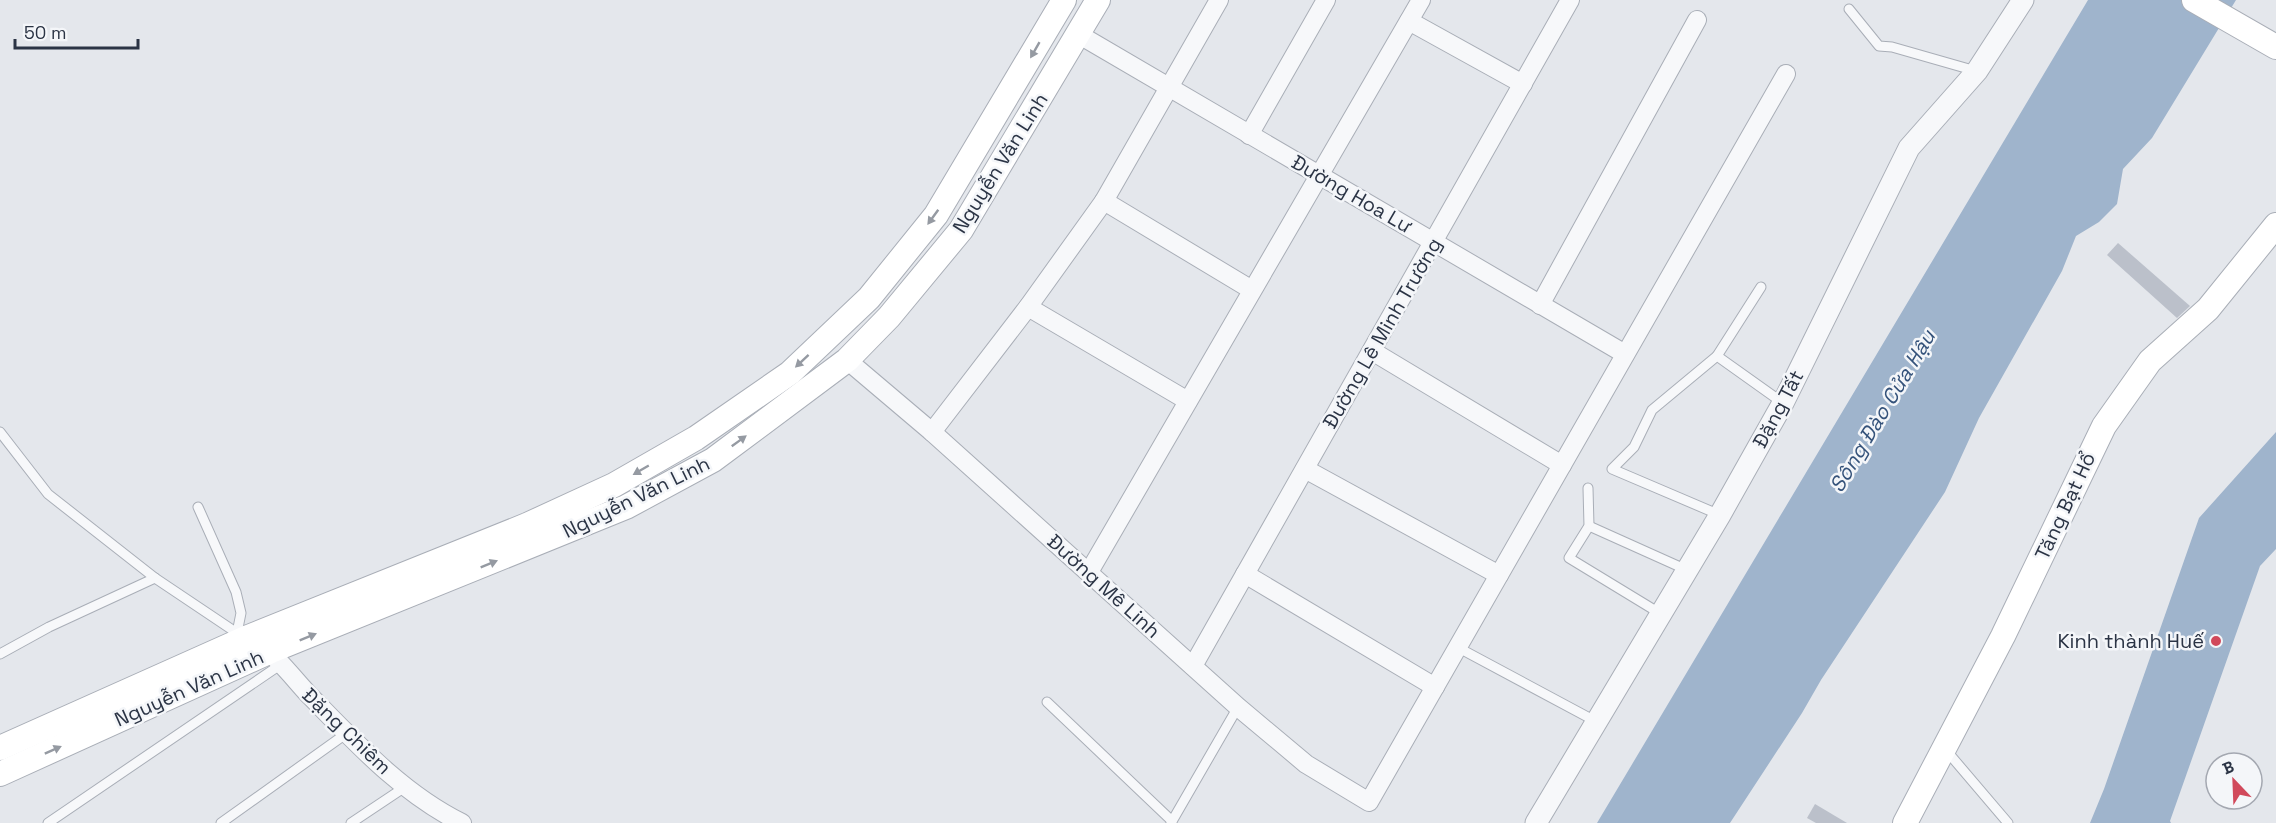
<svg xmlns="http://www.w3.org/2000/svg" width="2276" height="823" viewBox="0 0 2276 823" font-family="'Space Grotesk',sans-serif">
<rect width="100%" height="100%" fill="#e4e7ec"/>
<g fill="#9fb4cc">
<path d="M2088 0H2236L2152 138 2123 169 2117 204 2099 222 2076 236 2062 271 1979 418 1945 492 1821 680 1802 713 1730 823H1597Z"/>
<path d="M2276 432V549L2260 566 2170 821 2171 823H2090L2104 789 2199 518Z"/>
</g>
<g fill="#bbc0ca">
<path d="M2118 243 2190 306 2177 318 2107 255Z"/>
<path d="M1815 804 1847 823H1816L1807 818Z"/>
</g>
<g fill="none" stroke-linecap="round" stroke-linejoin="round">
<defs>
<g id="service">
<path d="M1849 9 1879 46 1892 47 1976 71"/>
<path d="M1717 356 1761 287"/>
<path d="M0 432 48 494 155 578 237 633 241 613 236 592 198 507"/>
<path d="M1588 488 1589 526 1569 558 1661 614"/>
<path d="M1720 515 1612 469 1634 447 1652 410 1717 356 1783 403"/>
<path d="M1589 526 1687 570"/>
<path d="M1457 647 1597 722"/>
<path d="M0 654 49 627 155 578"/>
<path d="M1047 702 1172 821"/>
<path d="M1945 749 2008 823"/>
<path d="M48 823 280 665"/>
<path d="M221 823 347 733"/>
<path d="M351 823 405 787"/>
<path d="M1171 823 1238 707"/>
</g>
<g id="minor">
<path d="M1409 21 1523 84"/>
<path d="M1078 34 1625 354"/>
<path d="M1249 135 1326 0"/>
<path d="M1104 201 1252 290"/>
<path d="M1540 305 1697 20"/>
<path d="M1028 307 1188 401"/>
<path d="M1372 351 1562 465"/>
<path d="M847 360 932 432 1238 707 1306 764 1369 802 1786 74"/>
<path d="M932 432 1028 307 1104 201 1219 0"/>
<path d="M1305 469 1499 575"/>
<path d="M1089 572 1421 0"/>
<path d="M1245 574 1435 687"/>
<path d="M260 646C276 654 297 683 311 697 357 744 403 794 462 823"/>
<path d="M1193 666 1570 0"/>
</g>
<path id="tertiary" d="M1536 823 1720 515 1783 403 1909 148 1977 71 2023 0"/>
<g id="secondary">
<path d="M2194 0 2276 47"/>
<path d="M0 748 246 638 527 525 614 485 696 438 790 373 869 298 936 215 1064 0"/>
<path d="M0 774 271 651 626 507 713 460 847 360 889 317 961 230 1098 0"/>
<path d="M1905 823 2003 636 2104 426 2150 361 2208 309 2276 225"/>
</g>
</defs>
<use href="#service" stroke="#a9aeb7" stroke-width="11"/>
<use href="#minor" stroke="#a9aeb7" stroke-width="20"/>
<use href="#tertiary" stroke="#a9aeb7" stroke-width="23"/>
<use href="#secondary" stroke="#a9aeb7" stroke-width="26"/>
<use href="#service" stroke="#f7f8fa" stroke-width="9"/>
<use href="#minor" stroke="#f7f8fa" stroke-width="18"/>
<use href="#tertiary" stroke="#f7f8fa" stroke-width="21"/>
<use href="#secondary" stroke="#fff" stroke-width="24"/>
</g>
<defs><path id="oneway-solid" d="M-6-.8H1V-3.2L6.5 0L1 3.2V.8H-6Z" transform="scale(1.5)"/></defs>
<g fill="#959aa2">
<use href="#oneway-solid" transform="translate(1035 50) rotate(120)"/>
<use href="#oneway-solid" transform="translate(933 217) rotate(126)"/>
<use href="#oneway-solid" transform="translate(802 361) rotate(137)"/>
<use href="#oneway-solid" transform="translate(739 441) rotate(-36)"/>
<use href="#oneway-solid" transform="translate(641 470) rotate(150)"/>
<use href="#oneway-solid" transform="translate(489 564) rotate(-22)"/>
<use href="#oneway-solid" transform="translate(308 637) rotate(-22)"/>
<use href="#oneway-solid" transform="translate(53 750) rotate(-24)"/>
</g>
<circle fill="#d1495b" stroke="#f4f6f9" stroke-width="2" cx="2216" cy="641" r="6"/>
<g text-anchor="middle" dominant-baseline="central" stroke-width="5" stroke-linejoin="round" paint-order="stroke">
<g font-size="20" fill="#2b3445" stroke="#f4f6f9">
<text transform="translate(1000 163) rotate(-58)">Nguyễn Văn Linh</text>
<text transform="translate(1352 194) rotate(30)">Đường Hoa Lư</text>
<text transform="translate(1382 333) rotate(-60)">Đường Lê Minh Trường</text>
<text transform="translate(1778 409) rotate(-62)">Đặng Tất</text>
<text transform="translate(636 497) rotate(-26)">Nguyễn Văn Linh</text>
<text transform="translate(2065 506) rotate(-65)">Tăng Bạt Hổ</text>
<text transform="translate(1104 586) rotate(42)">Đường Mê Linh</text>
<text transform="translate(189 688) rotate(-24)">Nguyễn Văn Linh</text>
<text transform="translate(347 731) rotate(44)">Đặng Chiêm</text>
</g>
<g font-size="20" fill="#2b3445" stroke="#f4f6f9" text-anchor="end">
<text x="2204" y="641">Kinh thành Huế</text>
</g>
<g font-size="21" font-style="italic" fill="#34527a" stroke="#f4f6f9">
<text transform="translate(1882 411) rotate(-59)">Sông Đào Cửa Hậu</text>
</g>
</g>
<g transform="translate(2234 781) rotate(337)"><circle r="28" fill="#f4f6f9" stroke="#a4a8b1" stroke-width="1.5"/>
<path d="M0-4.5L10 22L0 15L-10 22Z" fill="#d1495b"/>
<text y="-9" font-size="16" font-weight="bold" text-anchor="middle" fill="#2b3445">B</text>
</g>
<path d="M15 39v9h123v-9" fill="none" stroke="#2b3445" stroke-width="3"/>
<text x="24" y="39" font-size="18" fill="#2b3445" stroke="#f4f6f9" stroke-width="4.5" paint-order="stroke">50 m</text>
</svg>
